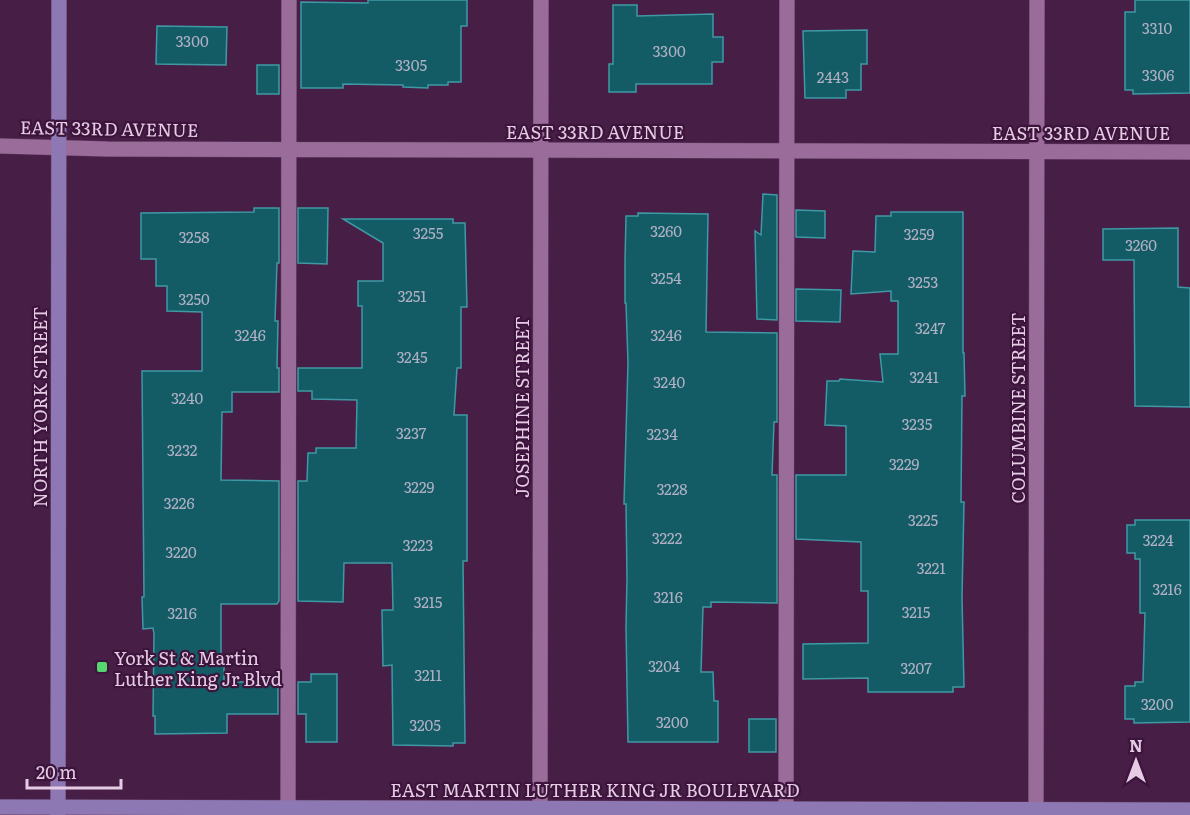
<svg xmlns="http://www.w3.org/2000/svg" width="1190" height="815" viewBox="0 0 1190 815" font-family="Literata,serif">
<rect width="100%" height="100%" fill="#471e46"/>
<g fill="#135c65" stroke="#3f99a5" stroke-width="1.5">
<path d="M368 0H467V26H461V82H448V85H428V88L403 87V85L343 84V88H301V2L368 3Z"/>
<path d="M1135 0H1190V93L1133 94V90H1125V12H1135Z"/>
<path d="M613 5H637V16L713 14V37H723V62H712V84H636V92H609V64H613Z"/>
<path d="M157 26 227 27 226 65 156 64Z"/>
<path d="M867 30V64H861V90H846V98H805L803 31Z"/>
<rect x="257" y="65" width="22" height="29"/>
<path d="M763 194 777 195V320L757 319 755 231 761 235Z"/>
<path d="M254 208H279V263H277L275 321H278L277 368H279V392H232V412H222L221 480 279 481V601L277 604H221V663H224V682H278V714H227V733L155 734V716H153L154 634 153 628 143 629 142 597H144L142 371H202V312L167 311V286H156V259H141V213L254 212Z"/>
<path d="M298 208H328L327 264 298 263Z"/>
<path d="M796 210 825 211V238L796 237Z"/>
<path d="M891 212H963V353H964L965 396H962L961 502H964L962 598 964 687H953V692H868V678L803 679V644L868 643V591H861V542L796 539V475H846V426L825 425 827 381H839L840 379 883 382 880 354H898V301H891V291L851 294 853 251 875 252 876 216H891Z"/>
<path d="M638 213 708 214 706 332 777 333V422H774L772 475H777V603L711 602V607H703L701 672H713L714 701H718V742H628L626 627 627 578 626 504H624L628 363 626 303H625V261L626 216H638Z"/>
<path d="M343 219H453V223H465L467 307H461V368H457L454 415H467V561H463L465 743H453V746L393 745 392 665 383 666 382 610H393L392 563H344L343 602 298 601V481H307L308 453H316V448H356L357 400 312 399V391H298V368H362V306H358V281H383V243Z"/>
<path d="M1178 228V287L1190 288V407L1135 406 1134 260H1103V229Z"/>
<path d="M796 289 841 290 840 322 796 321Z"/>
<path d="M1135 520H1190V722L1134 723V719H1125V686H1135V682H1143L1145 613H1140V559H1135V553H1127V525H1135Z"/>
<path d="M311 674H337V742H306V714H298V682H311Z"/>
<rect x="749" y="719" width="27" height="33"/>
</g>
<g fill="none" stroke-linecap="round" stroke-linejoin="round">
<defs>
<g id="lane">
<path d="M288 815 289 0"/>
<path d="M786 815 787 0"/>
</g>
<g id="street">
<path d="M0 146 107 149 1190 152"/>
<path d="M540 815 541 0"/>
<path d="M1036 815 1037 0"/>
</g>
<g id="secondary">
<path d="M0 807 1190 810"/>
<path d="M58 815 59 0"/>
</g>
</defs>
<use href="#lane" stroke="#5f3c60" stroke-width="16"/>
<use href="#street" stroke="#5f3c60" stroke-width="16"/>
<use href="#secondary" stroke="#5f3c60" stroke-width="16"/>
<use href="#lane" stroke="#9a6c99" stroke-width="15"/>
<use href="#street" stroke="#9a6c99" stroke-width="15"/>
<use href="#secondary" stroke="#8e78b4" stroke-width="15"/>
</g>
<rect fill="#57d570" stroke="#3c143c" stroke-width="2" x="96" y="661" width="12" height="12" rx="3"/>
<g text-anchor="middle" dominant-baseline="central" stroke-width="4.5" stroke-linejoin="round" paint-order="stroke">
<g font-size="15" fill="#b0b0c4">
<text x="1157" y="27">3310</text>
<text x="192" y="40">3300</text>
<text x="669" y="50">3300</text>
<text x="411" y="64">3305</text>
<text x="1158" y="74">3306</text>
<text x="833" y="76">2443</text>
<text x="666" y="230">3260</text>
<text x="428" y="232">3255</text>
<text x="919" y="233">3259</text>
<text x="194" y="236">3258</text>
<text x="1141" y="244">3260</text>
<text x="666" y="277">3254</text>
<text x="923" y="281">3253</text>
<text x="412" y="295">3251</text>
<text x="194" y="298">3250</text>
<text x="930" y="327">3247</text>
<text x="250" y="334">3246</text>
<text x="666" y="334">3246</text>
<text x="412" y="356">3245</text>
<text x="924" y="376">3241</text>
<text x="669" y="381">3240</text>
<text x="187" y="397">3240</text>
<text x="917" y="423">3235</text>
<text x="411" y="432">3237</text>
<text x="662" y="433">3234</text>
<text x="182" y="449">3232</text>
<text x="904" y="463">3229</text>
<text x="419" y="486">3229</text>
<text x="672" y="488">3228</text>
<text x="179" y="502">3226</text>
<text x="923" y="519">3225</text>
<text x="667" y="537">3222</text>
<text x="1158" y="539">3224</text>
<text x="418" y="544">3223</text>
<text x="181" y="551">3220</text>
<text x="931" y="567">3221</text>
<text x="1167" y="588">3216</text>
<text x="668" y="596">3216</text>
<text x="428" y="601">3215</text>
<text x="916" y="611">3215</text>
<text x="182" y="612">3216</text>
<text x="664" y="665">3204</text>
<text x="916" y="667">3207</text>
<text x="428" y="674">3211</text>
<text x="1157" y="703">3200</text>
<text x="672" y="721">3200</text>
<text x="425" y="724">3205</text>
</g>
<g font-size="18" fill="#e5cce4" stroke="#3c143c">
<text transform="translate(109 128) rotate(1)">EAST 33RD AVENUE</text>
<text x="595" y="131">EAST 33RD AVENUE</text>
<text x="1081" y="132">EAST 33RD AVENUE</text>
<text transform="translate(39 407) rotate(-90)">NORTH YORK STREET</text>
<text transform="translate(521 407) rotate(-90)">JOSEPHINE STREET</text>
<text transform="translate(1017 408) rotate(-90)">COLUMBINE STREET</text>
<text x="595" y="789">EAST MARTIN LUTHER KING JR BOULEVARD</text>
</g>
<g font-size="18" fill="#e5cce4" stroke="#3c143c" text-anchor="start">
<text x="114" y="657">York St &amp; Martin<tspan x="114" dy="21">Luther King Jr Blvd</tspan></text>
</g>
</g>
<g transform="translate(1136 761)" stroke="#3c143c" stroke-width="4.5" paint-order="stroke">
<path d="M0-4.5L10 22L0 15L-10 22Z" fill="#e5cce4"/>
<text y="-9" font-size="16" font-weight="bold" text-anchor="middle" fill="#e5cce4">N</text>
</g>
<path d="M27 779v9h94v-9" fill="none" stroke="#e5cce4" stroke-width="3"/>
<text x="36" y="779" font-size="18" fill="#e5cce4" stroke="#3c143c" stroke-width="4.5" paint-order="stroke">20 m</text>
</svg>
